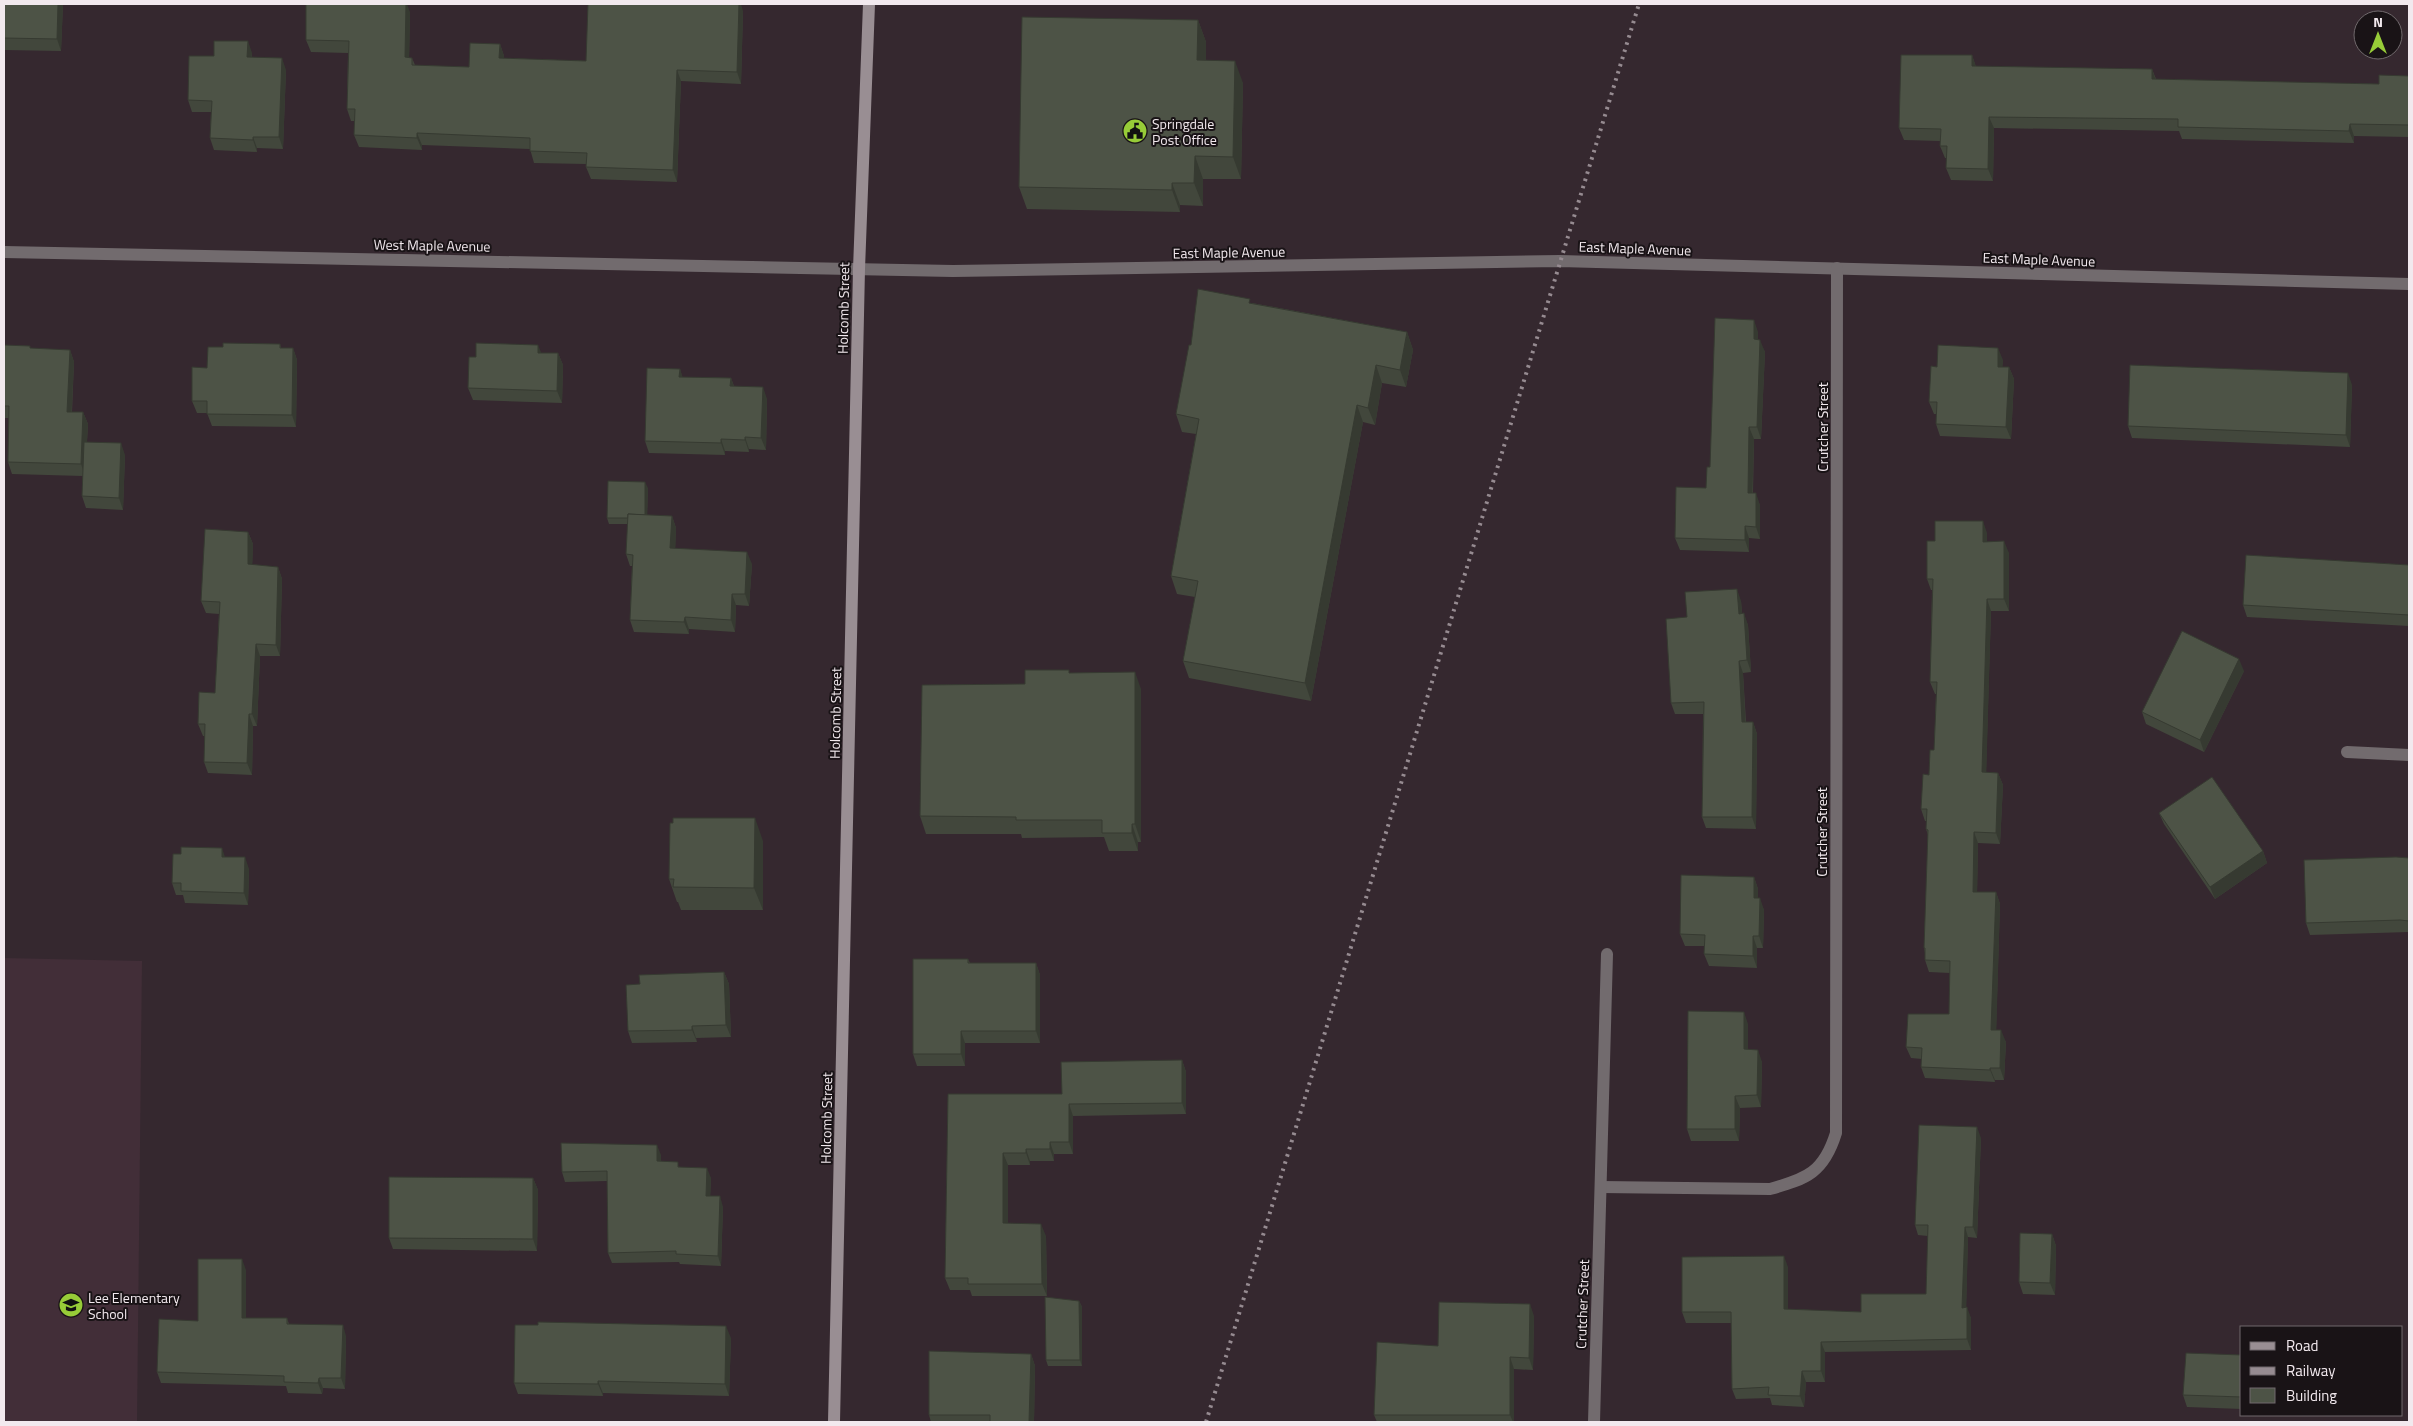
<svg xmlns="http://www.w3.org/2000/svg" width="2413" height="1426" viewBox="0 0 2413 1426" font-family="'Titillium Web',sans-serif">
<rect width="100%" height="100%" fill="#35282f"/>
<path fill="#422e38" d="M4 958 142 961 137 1422H4Z"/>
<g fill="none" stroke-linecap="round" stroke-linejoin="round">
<g stroke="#726b6e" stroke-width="12">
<path d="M4 252 953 271 1560 261 2409 284"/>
<path d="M2347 752 2409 755"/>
<path d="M1601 1187 1770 1189C1807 1179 1824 1172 1836 1133L1837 268"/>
<path d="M1594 1422 1607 954"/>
</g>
<path stroke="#998e93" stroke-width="12" d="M834 1422 859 269 869 4"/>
<path stroke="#968b91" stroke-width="4" stroke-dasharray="2.5 5" stroke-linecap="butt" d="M1206 1422 1639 4"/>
</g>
<g fill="#42473c">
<path d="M4 4H63L61 51 4 50Z"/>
<path d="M743 11 741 84 681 81 677 182 591 179 586 167V164L534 163 530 149 422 145V150L359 147 354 135V121H351L347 109 348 53 311 52 306 40 410 12 409 58H412L415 65 469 67 500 44 504 56V58L586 61Z"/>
<path d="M1198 20 1206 42V60L1243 83 1241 179H1203V206L1180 205V212L1027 209 1019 187Z"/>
<path d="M252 53V57L286 70 283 149 257 148V152L214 150 210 138 211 112H192L188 100 214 56Z"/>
<path d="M1972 55 1976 67 2152 69 2156 79 2379 84 2409 76V137L2354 136V143L2182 139 2179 131 1994 128 1993 181 1951 180 1946 168 1947 158H1945L1940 146V141L1904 140 1899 128Z"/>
<path d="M1252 303 1407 332 1413 350 1406 387 1382 383 1375 425 1363 422 1311 701 1189 678 1183 661 1195 597 1177 594 1171 576 1196 434 1182 432 1176 414 1191 345Z"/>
<path d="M1758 332V339L1765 352 1761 439H1754L1753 493 1760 505V539L1749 538V552L1680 550 1675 538 1706 488 1710 467Z"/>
<path d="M280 344 281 348H293L297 360 296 427 212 426 207 413H197L192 401 207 368 223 347Z"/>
<path d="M4 345 30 346V348L70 350 74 362 72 412H83L88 424 87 442 125 455 123 510 86 508 82 496 83 476 12 474 8 462 9 418H4Z"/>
<path d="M541 353H558L563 365 562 403 473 400 468 388Z"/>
<path d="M2003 360 2002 367H2009L2014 379 2011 439 1940 436 1936 424V414H1934L1929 402 1937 367Z"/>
<path d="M680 369 682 377 731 378 734 386 767 399 766 450 749 449V452L725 451V455L649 453 645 441Z"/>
<path d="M2352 385 2350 447 2132 438 2128 426Z"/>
<path d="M648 488 647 515 672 516 676 528 675 548 752 564 749 606 736 605 735 632 689 629V634L634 632 630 620 632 566H630L626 554 628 524H609L607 518Z"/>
<path d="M248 532 253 544 252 565 278 567 282 579 280 656H260L257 726H253L252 775 208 773 204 762 205 736H203L198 724 215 693 219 614 206 613 201 601Z"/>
<path d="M1987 533V542L2009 553V611H1991L1986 772 1998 773 2003 785 2000 844 1978 843 1977 892H1996L2000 904 1996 1030 2006 1042 2004 1080H1995V1082L1925 1078 1921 1067 1922 1059 1911 1058 1906 1047 1949 1014 1950 973 1929 972 1925 960V953L1924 948 1928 835 1926 829 1927 821H1925L1921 809 1934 750 1936 694H1935L1930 682 1932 590H1931L1927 579 1935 541Z"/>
<path d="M2409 565V626L2247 617 2243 605Z"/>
<path d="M1741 601 1742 613 1748 625 1751 672 1743 673 1746 722H1753L1757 734 1756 829 1706 828 1702 817 1703 714H1675L1671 703 1687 617Z"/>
<path d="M2244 671 2204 752 2146 724 2142 712Z"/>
<path d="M1070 673 1141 689V842H1138V851H1109L1104 837 1022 838 1021 834H926L920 816 1025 684Z"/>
<path d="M2159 813 2263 851 2267 863 2215 899 2164 824Z"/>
<path d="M763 841V910H681L678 902H677L669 879Z"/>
<path d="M225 857 249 869 248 905 185 903 183 895H176L172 883Z"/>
<path d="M2409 858V932L2310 935 2306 923Z"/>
<path d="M1754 877 1758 889V898L1764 910 1763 948H1757V968L1709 966 1704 954V946H1685L1680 934Z"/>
<path d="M968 959 970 963H1036L1040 975V1043H965V1066H917L913 1054Z"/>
<path d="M724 972 729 984 731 1037 696 1038 697 1042 632 1043 628 1031 640 984Z"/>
<path d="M1748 1024V1049L1762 1062 1761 1107 1740 1108 1739 1141H1691L1687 1129Z"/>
<path d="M1182 1060 1186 1072V1114L1073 1116V1154H1054V1161H1030V1165H1008V1223L1046 1236 1047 1296H972L970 1290H950L945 1278 948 1094H1062Z"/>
<path d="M1981 1138 1977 1238 1968 1237 1966 1308 1971 1318V1350L1825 1352V1382H1806L1804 1407 1772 1405 1770 1398 1736 1399 1732 1389 1731 1323H1686L1682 1312 1788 1267V1309L1861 1312 1926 1294 1928 1236 1918 1235 1915 1225Z"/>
<path d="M661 1155V1161L680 1167 711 1178 710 1196 723 1207 721 1266 680 1264 679 1262 612 1263 608 1253 607 1181 565 1182 562 1172Z"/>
<path d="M533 1178 538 1190 537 1251 393 1249 389 1238Z"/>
<path d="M2052 1234 2056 1246 2055 1295 2023 1294 2019 1282Z"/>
<path d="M246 1270V1318H287L289 1324 346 1336 345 1389 323 1388 322 1394 288 1393 286 1386 161 1383 157 1372 198 1321Z"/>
<path d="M1079 1301 1082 1307V1366H1048L1046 1360Z"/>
<path d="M1534 1316 1533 1370 1514 1369V1422H1377L1374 1415 1438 1346Z"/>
<path d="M538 1325 731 1338 729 1396 603 1393V1396L518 1394 514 1383Z"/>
<path d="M1031 1354 1035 1366 1034 1422H931L929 1415Z"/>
<path d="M2242 1355V1409L2187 1407 2183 1395Z"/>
</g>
<g fill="#363a31">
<path d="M58 4H63L61 51 57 39Z"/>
<path d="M406 4H407L410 12 409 69 405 57Z"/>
<path d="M739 4H741L743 11 741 84 737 72Z"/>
<path d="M1198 20 1206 42V83L1197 60Z"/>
<path d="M248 41 252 53 251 69 247 57Z"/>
<path d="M500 44 504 56V70L499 58Z"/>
<path d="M1972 55 1976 67 1972 66Z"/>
<path d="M282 58 286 70 283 149 279 137Z"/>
<path d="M1235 61 1243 83 1241 179 1233 157Z"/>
<path d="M2152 69 2156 81 2152 79Z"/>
<path d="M677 70 681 81 677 182 673 170Z"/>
<path d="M1989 117 1994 128 1993 181 1988 169Z"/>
<path d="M2350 124 2354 136V143L2349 131Z"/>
<path d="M417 133 422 145V150L417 138Z"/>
<path d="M253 137 257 148V152L253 140Z"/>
<path d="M1195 156 1203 179V206L1194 183Z"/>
<path d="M1172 183 1180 205V212L1172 190Z"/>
<path d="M1754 320 1758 332V351L1754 339Z"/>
<path d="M1407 332 1413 350 1406 387 1400 370Z"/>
<path d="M1760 340 1765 352 1761 439 1757 427Z"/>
<path d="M538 345 543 357 538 353Z"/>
<path d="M293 348 297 360 296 427 292 415Z"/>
<path d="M1998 348 2003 360 2002 379 1998 367Z"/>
<path d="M70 350 74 362 71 424 67 412Z"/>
<path d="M558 353 563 365 562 403 557 391Z"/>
<path d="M1376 365 1382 383 1375 425 1368 408Z"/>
<path d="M2009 367 2014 379 2011 439 2006 427Z"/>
<path d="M680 369 684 381 679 377Z"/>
<path d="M2348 373 2352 385 2350 447 2346 435Z"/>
<path d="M731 378 735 390 730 386Z"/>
<path d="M763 387 767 399 766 450 761 438Z"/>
<path d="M1357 405 1363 422 1311 701 1305 683Z"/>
<path d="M83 412 88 424 85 476 81 464Z"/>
<path d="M1749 427 1754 439 1752 505 1748 493Z"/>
<path d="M745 437 749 449V452L745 440Z"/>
<path d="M721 439 725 451V455L721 443Z"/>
<path d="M121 443 125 455 123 510 119 498Z"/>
<path d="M645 482 648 488 647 525 645 518Z"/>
<path d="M1756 493 1760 505V539L1756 527Z"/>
<path d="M672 516 676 528 675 560 670 548Z"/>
<path d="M1983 521 1987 533V554L1983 542Z"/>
<path d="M1745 526 1749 538V552L1745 540Z"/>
<path d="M248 532 253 544 252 576 248 564Z"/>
<path d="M2004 541 2009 553V611L2004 599Z"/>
<path d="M747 552 752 564 749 606 745 594Z"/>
<path d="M278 567 282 579 280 656 276 645Z"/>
<path d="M1737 589 1741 601 1743 625 1739 614Z"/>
<path d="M732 594 736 605 735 632 731 620Z"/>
<path d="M1987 599 1991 611 1986 784 1982 772Z"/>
<path d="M1744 613 1748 625 1751 672 1747 660Z"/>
<path d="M685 617 689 629V634L684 622Z"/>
<path d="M256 644 260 656 257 726 252 714Z"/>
<path d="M2239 659 2244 671 2204 752 2200 740Z"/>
<path d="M1739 661 1743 673 1746 733 1742 722Z"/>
<path d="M1135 672 1141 689V842L1135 824Z"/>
<path d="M249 714 253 726 252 775 247 763Z"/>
<path d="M1753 722 1757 734 1756 829 1752 817Z"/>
<path d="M1998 773 2003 785 2000 844 1996 833Z"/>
<path d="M755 818 763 841V910L754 888Z"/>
<path d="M1132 824 1138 842V851L1132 833Z"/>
<path d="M1974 832 1978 843 1977 904 1973 892Z"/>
<path d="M222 848 226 860 222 857Z"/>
<path d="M2263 851 2267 863 2215 899 2210 887Z"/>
<path d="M245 857 249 869 248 905 244 893Z"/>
<path d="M1754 877 1758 889V910L1754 898Z"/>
<path d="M1996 892 2000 904 1996 1042 1991 1030Z"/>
<path d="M1760 898 1764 910 1763 948 1759 936Z"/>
<path d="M1753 936 1757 948V968L1753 956Z"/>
<path d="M1036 963 1040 975V1043L1036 1031Z"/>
<path d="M724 972 729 984 731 1037 726 1025Z"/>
<path d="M1744 1012 1748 1024V1061L1744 1049Z"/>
<path d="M692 1026 696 1038 697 1042 692 1030Z"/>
<path d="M2001 1030 2006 1042 2004 1080 2000 1068Z"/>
<path d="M961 1031 965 1043V1066L961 1054Z"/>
<path d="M1758 1050 1762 1062 1761 1107 1757 1095Z"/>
<path d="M1182 1060 1186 1072V1114L1182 1103Z"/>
<path d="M1990 1068 1995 1080V1082L1990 1070Z"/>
<path d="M1735 1096 1740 1108 1739 1141 1735 1129Z"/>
<path d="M1069 1104 1073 1116V1154L1069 1142Z"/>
<path d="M1977 1127 1981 1138 1977 1238 1973 1227Z"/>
<path d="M1050 1142 1054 1154V1161L1050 1149Z"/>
<path d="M657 1145 661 1155V1172L657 1161Z"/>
<path d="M1026 1149 1030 1161V1165L1026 1153Z"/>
<path d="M1003 1153 1008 1165V1235L1003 1223Z"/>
<path d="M707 1168 711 1178 710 1206 706 1196Z"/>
<path d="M533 1178 538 1190 537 1251 533 1239Z"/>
<path d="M720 1196 723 1207 721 1266 718 1256Z"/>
<path d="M1041 1224 1046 1236 1047 1296 1042 1284Z"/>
<path d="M1965 1227 1968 1237 1966 1318 1962 1308Z"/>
<path d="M2052 1234 2056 1246 2055 1295 2050 1283Z"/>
<path d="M1784 1256 1788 1267V1320L1784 1309Z"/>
<path d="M242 1259 246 1270V1329L242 1318Z"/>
<path d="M1079 1301 1082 1307V1366L1080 1360Z"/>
<path d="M1530 1304 1534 1316 1533 1370 1529 1358Z"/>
<path d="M1967 1307 1971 1318V1350L1967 1339Z"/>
<path d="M343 1325 346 1336 345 1389 341 1378Z"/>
<path d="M726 1326 731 1338 729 1396 725 1384Z"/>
<path d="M1821 1342 1825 1352V1382L1821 1371Z"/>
<path d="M1031 1354 1035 1366 1034 1422H1029Z"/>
<path d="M1510 1357 1514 1369V1422H1513L1510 1415Z"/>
<path d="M1802 1371 1806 1382 1804 1407 1800 1396Z"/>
<path d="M319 1378 323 1388 322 1394 318 1383Z"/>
<path d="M598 1381 603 1393V1396L598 1384Z"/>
</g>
<g fill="#4d5346" stroke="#363a31">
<path d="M4 4H58L57 39 4 38Z"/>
<path d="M306 4H406L405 57 412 58V65L469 67 470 43 500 44 499 58 586 61 588 4H739L737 72 677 70 673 170 586 167 587 153 530 151V138L417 133V138L354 135 355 109H347L349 41 306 40Z"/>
<path d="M1022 17 1198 20 1197 60 1235 61 1233 157 1195 156 1194 183H1172V190L1019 187Z"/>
<path d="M214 41H248L247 57 282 58 279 137H253V140L210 138 212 101 188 100 189 56H214Z"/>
<path d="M1901 55H1972V66L2152 69V79L2379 84V75L2409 76V125L2350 124 2349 131 2178 127V119L1989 117 1988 169 1946 168 1947 146H1940L1941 129 1899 128Z"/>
<path d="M1198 289 1250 299 1249 303 1407 332 1400 370 1376 365 1368 408 1357 405 1305 683 1183 661 1198 581 1171 576 1199 419 1176 414 1189 345H1191Z"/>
<path d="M1715 318 1754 320V339L1760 340 1757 427H1749L1748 493H1756V527L1745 526V540L1675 538 1676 487 1706 488 1707 467H1710Z"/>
<path d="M223 343 280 344V348H293L292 415 207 414V401H192V367L207 368 208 347H223Z"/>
<path d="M476 343 538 345V353H558L557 391 468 388 469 357H476Z"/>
<path d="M4 345 30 346V348L70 350 67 412H83L81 464 8 462 9 406H4Z"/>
<path d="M1938 345 1998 348V367H2009L2006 427 1936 424 1937 402H1929L1931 366 1937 367Z"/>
<path d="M2130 365 2348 373 2346 435 2128 426Z"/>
<path d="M647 368 680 369 679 377 731 378 730 386 763 387 761 438 745 437V440L721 439V443L645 441Z"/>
<path d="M84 442 121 443 119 498 82 496Z"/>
<path d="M608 481 645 482V515L628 514V518H607Z"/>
<path d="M628 514 672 516 670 548 747 552 745 594H732L731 620 685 617 684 622 630 620 633 555 626 554Z"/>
<path d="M1935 521H1983V542L2004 541V599H1987L1982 772 1998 773 1996 833 1974 832 1973 892H1996L1991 1030H2001L2000 1068H1990V1070L1921 1067 1922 1048 1906 1047 1908 1014H1949L1950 961 1925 960V948H1924L1928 830 1926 829 1927 809H1921L1923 774 1929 775 1930 750H1934L1937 682H1930L1933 579H1927V541H1935Z"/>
<path d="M205 529 248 532V564L278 567 276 645 256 644 252 714H249L247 763 204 762 205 724H198L199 692 215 693 220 602 201 601Z"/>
<path d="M2246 555 2409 565V615L2243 605Z"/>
<path d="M1737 589 1739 614 1744 613 1747 660 1739 661 1742 722H1753L1752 817H1702L1704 702 1671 703 1666 619 1687 617 1685 592Z"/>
<path d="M2182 631 2239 659 2200 740 2142 712Z"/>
<path d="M1025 670H1069V673L1135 672V824H1132V833H1102V820H1016V817L920 816 922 685 1025 684Z"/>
<path d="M2212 777 2263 851 2210 887 2159 813Z"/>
<path d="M673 818H755L754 888 673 887 674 879H669L670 823H673Z"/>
<path d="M181 847 222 848V857H245L244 893 181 891V883H172L173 854H181Z"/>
<path d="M2396 857 2409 858V921L2400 920 2306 923 2304 860Z"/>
<path d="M1681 875 1754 877V898H1760L1759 936H1753V956L1704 954 1705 935 1680 934Z"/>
<path d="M913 959H968V963H1036V1031H961V1054H913Z"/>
<path d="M724 972 726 1025 692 1026V1030L628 1031 626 985 640 984 639 975Z"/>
<path d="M1688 1011 1744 1012V1049L1758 1050 1757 1095 1735 1096V1129H1687Z"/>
<path d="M1182 1060V1103L1069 1104V1142H1050V1149H1026V1153H1003V1223L1041 1224 1042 1284H968V1278H945L948 1094H1062L1061 1062Z"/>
<path d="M1919 1125 1977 1127 1973 1227H1965L1962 1308 1967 1307V1339L1821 1342V1371H1802L1800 1396 1768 1395 1769 1387 1732 1389 1731 1312H1682V1257L1784 1256V1309L1861 1312V1294H1926L1928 1225H1915Z"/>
<path d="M561 1143 657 1145V1161L678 1162V1167L707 1168 706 1196H720L718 1256 676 1254V1251L608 1253 607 1171 562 1172Z"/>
<path d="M389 1177 533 1178V1239L389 1238Z"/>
<path d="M2020 1233 2052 1234 2050 1283 2019 1282Z"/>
<path d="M198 1259H242V1318H287V1324L343 1325 341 1378H319L318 1383 284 1382V1376L157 1372 159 1319 198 1321Z"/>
<path d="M1045 1297 1079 1301 1080 1360H1046Z"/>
<path d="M1439 1302 1530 1304 1529 1358 1510 1357V1415H1374L1377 1342 1438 1346Z"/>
<path d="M538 1322 726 1326 725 1384 598 1381V1384L514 1383 515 1325H538Z"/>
<path d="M929 1351 1031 1354 1029 1422H990V1415H929Z"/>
<path d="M2186 1353 2242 1355V1397L2183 1395Z"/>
</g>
<defs>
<symbol id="civic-disc" viewBox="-11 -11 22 22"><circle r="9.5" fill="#97cc38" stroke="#191316"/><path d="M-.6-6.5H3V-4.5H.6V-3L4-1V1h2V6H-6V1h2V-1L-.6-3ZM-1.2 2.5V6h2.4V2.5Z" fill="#111"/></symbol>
<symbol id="school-disc" viewBox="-11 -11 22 22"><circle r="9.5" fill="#97cc38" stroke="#191316"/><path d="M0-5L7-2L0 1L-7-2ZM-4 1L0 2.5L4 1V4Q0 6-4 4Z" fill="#111"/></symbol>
</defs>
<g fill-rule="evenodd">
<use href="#civic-disc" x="1121" y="117" width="28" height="28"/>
<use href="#school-disc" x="57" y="1291" width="28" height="28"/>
</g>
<g text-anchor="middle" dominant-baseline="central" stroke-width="4" stroke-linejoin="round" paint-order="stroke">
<g font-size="14" fill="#f2e9ee" stroke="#191316" text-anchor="start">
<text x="1152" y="123">Springdale<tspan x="1152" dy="16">Post Office</tspan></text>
<text x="88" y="1297">Lee Elementary<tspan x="88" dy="16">School</tspan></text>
</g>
<g font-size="14" fill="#f2e9ee" stroke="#191316">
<text transform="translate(432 245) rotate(1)">West Maple Avenue</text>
<text transform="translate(1635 248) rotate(2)">East Maple Avenue</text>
<text transform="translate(1229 252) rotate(-1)">East Maple Avenue</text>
<text transform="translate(2039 259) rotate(2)">East Maple Avenue</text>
<text transform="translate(843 308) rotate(-89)">Holcomb Street</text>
<text transform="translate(1822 427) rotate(-90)">Crutcher Street</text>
<text transform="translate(835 713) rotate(-89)">Holcomb Street</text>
<text transform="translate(1821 832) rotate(-90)">Crutcher Street</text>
<text transform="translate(826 1118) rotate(-89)">Holcomb Street</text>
<text transform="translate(1582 1304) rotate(-88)">Crutcher Street</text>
</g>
</g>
<rect width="2413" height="1426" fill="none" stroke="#f2e9ee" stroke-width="10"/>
<rect x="2240" y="1326" width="162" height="90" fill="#191316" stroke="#70696c"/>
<rect x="2250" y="1342" width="25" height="8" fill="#998e93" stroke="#70696c"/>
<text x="2286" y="1351" font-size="15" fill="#f2e9ee">Road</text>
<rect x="2250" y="1367" width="25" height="8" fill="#968b91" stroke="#70696c"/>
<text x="2286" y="1376" font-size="15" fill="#f2e9ee">Railway</text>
<rect x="2250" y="1388" width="25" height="15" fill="#4d5346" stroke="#70696c"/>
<text x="2286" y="1401" font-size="15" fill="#f2e9ee">Building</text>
<g transform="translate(2378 35)"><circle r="24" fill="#191316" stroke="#70696c"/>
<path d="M0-4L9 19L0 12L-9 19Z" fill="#97cc38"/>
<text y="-8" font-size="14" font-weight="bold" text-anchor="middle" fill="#f2e9ee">N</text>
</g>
</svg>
